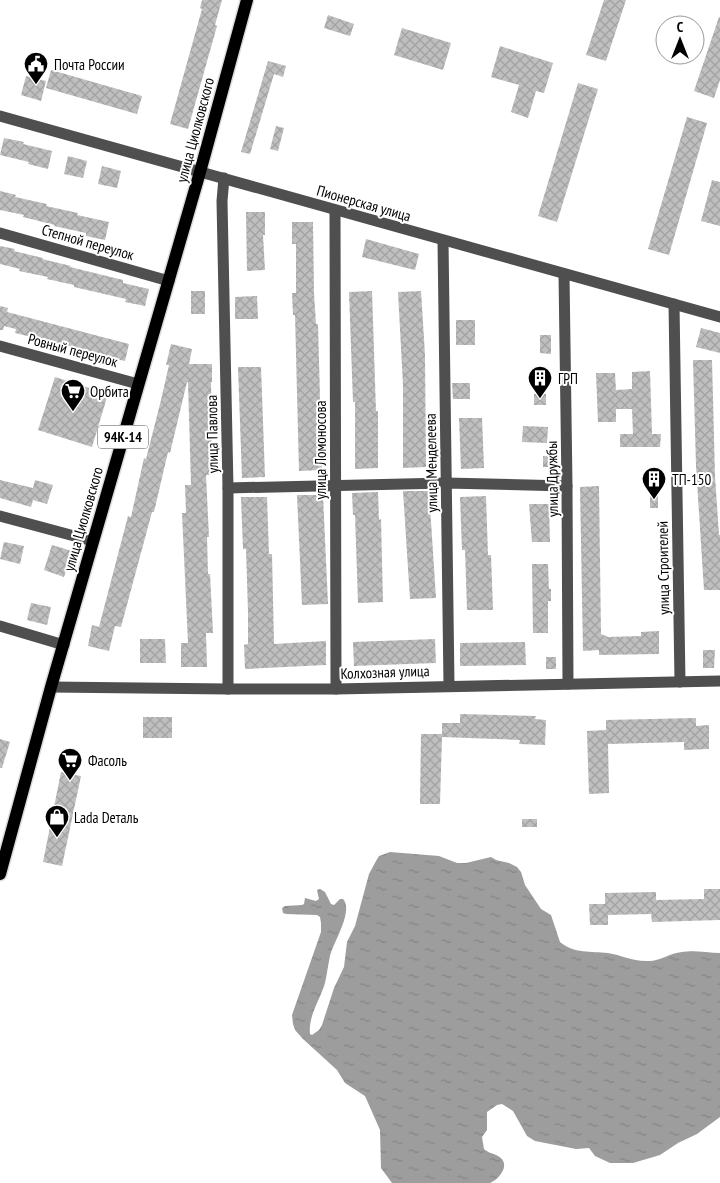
<svg xmlns="http://www.w3.org/2000/svg" width="720" height="1183" viewBox="0 0 720 1183" font-family="'PT Sans Narrow',sans-serif">
<defs>
<pattern id="water-ripples" width="26" height="14" patternUnits="userSpaceOnUse" patternTransform="scale(1.25)"><rect width="26" height="14" fill="#9d9d9d"/><path d="M2 4q2-2 4 0t4 0M15 11q2-2 4 0t4 0" fill="none" stroke="#858585"/></pattern>
<pattern id="building-cross-hatch" width="8" height="8" patternUnits="userSpaceOnUse" patternTransform="scale(1.25)"><rect width="8" height="8" fill="#bfbfbf"/><path d="M0 0l8 8M0 8l8-8" fill="none" stroke="#a2a2a2"/></pattern>
</defs>
<rect width="100%" height="100%" fill="#fff"/>
<path fill="url(#water-ripples)" d="M390 852 439 856 457 863H466L491 857 496 860 509 863 517 867 521 872 525 885 541 909 551 915 560 942C574 954 591 951 608 953 622 955 633 962 649 961 660 961 670 953 682 952 694 950 708 953 720 953V1117L697 1134 678 1143 660 1155 633 1163H610L595 1156 589 1148 576 1149 535 1141 527 1136 513 1111 502 1104 497 1105 487 1112V1130L482 1137 484 1149C488 1153 493 1153 498 1156 512 1164 499 1179 490 1183H392L381 1168 380 1130 365 1096 345 1083 337 1070 303 1039 295 1030 293 1024 292 1015 321 932V923L320 917 317 915 286 914 283 913 282 908 285 906 302 905 304 904 305 898 316 901 319 899 317 890 320 889 325 892 331 904 334 905 340 899H343C354 911 333 943 330 956 328 965 327 974 325 983 320 1000 308 1016 310 1034L312 1035 319 1030 322 1025 334 988 344 967 347 942 355 926 369 874 376 861 379 856Z"/>
<g fill="url(#building-cross-hatch)">
<path d="M202 0H222L215 25 217 26 188 129 170 124 202 9 200 8Z"/>
<path d="M604 0H626L606 61 586 55Z"/>
<path d="M328 15 354 24 350 36 324 28Z"/>
<path d="M719 17H720V80L714 98 694 91Z"/>
<path d="M402 28 451 43 443 70 394 55Z"/>
<path d="M500 46 553 63 544 93 536 91 528 118 511 112 519 85 491 77Z"/>
<path d="M268 61 286 66 283 77 274 74 250 154 241 152Z"/>
<path d="M51 70 142 96 137 114 46 88Z"/>
<path d="M26 76 46 81 41 101 21 95Z"/>
<path d="M578 83 598 89 557 222 538 216Z"/>
<path d="M687 117 707 123 669 255 648 249Z"/>
<path d="M276 126 284 128 278 151 270 149Z"/>
<path d="M4 138 24 142 23 144 52 151 48 169 28 164 29 162 0 155Z"/>
<path d="M68 156 87 161 83 178 64 174Z"/>
<path d="M102 166 121 171 117 188 98 184Z"/>
<path d="M712 180 720 182V226L701 221Z"/>
<path d="M0 191 16 195 15 197 47 204 46 206 78 213 77 215 109 222 105 240 86 236V233L54 226 55 225 23 217 24 215 0 210Z"/>
<path d="M246 212H265V235H263L265 270 247 271Z"/>
<path d="M292 222H313L314 293 316 324H318L322 470 299 471 295 315H293L292 293H296V244H292Z"/>
<path d="M366 239 419 254 415 270 362 257Z"/>
<path d="M0 246 15 249 14 251 43 258 42 259 71 266 70 267 123 280V283L149 289 145 306 125 302 126 299 74 287V285L47 279 48 277 19 271 20 269 0 264Z"/>
<rect x="191" y="291" width="14" height="23"/>
<path d="M372 291 376 411H378V468L355 469V402H353L349 292Z"/>
<path d="M421 291 425 355 426 467 403 468V385L398 292Z"/>
<path d="M257 296 258 319H235V297Z"/>
<path d="M0 306 8 308 7 312 129 344 125 361 106 357V355L15 333 16 329 4 326 3 330H0Z"/>
<rect x="456" y="320" width="19" height="25"/>
<path d="M701 328 720 333V353L696 347Z"/>
<path d="M540 335H551V354L540 353Z"/>
<path d="M171 344 192 349 189 364H212V382H211L212 475H206L209 537H207L208 574H210L213 633H206L207 667H181V643H188L182 513H186L185 485H191L188 382H187L170 453 168 452 154 512H152L121 627 115 626 109 651 88 646 92 625 99 627 128 516 131 517 144 458 146 459 161 400 169 365H166Z"/>
<path d="M693 360H712L715 476 719 535H720V590H704L696 466Z"/>
<path d="M238 367H261L265 477 242 478Z"/>
<path d="M650 371 652 434H661L660 447H620V434H633L632 409H616V422H598L596 373H615L616 390 632 389V372Z"/>
<path d="M55 377 108 394 92 447 38 430Z"/>
<path d="M452 383H470V399H453Z"/>
<rect x="534" y="394" width="12" height="11"/>
<path d="M459 418H482L484 468 461 469Z"/>
<path d="M523 426 548 427 547 443 522 442Z"/>
<path d="M543 456 552 457V467H543Z"/>
<path d="M0 480 33 488 35 480 53 485 47 504 33 500 31 507 0 498Z"/>
<path d="M599 486 601 634 608 637 641 636V632L659 631V654L599 655V650L583 651 580 487Z"/>
<path d="M403 491H429L436 598 410 599Z"/>
<path d="M378 492 379 520 381 519 383 602 358 603 355 515H353L352 493Z"/>
<rect x="650" y="493" width="8" height="15"/>
<path d="M297 495H323L328 604 302 605Z"/>
<path d="M486 496 488 555H491L493 610H467L465 550H462L460 497Z"/>
<path d="M241 497H267L269 554H272L274 644 326 641V665L245 669 244 645 248 644V612L246 549H243Z"/>
<path d="M529 504H549L550 542H532Z"/>
<path d="M4 542 24 546 20 564 0 559Z"/>
<path d="M52 545 72 551 64 577 44 570Z"/>
<path d="M532 564H548L549 589H551V601H548V633H533Z"/>
<path d="M31 603 51 607 47 625 27 620Z"/>
<path d="M140 639H165L166 663H140Z"/>
<path d="M435 639 436 663 354 666 353 642Z"/>
<path d="M525 642 526 665 460 666V643Z"/>
<path d="M703 650H715L714 668H703Z"/>
<rect x="546" y="657" width="10" height="12"/>
<path d="M460 714 536 716 535 719 546 720 545 745 519 744 520 740 442 737 440 804H420L421 734H442V723H460Z"/>
<rect x="143" y="717" width="29" height="21"/>
<path d="M696 718V726L709 725V749L684 750V742L608 744 609 793 589 794 587 731 606 730V720Z"/>
<path d="M0 739 10 742 2 768H0Z"/>
<path d="M61 772 81 776 62 866 43 862Z"/>
<rect x="522" y="819" width="15" height="8"/>
<path d="M704 889H720V920L652 922 651 914 608 915V925H590L589 904H605V893L656 892V900L704 899Z"/>
</g>
<g fill="none" stroke-linecap="round" stroke-linejoin="round">
<defs>
<path id="major" d="M0 874 51 687 200 172 247 0"/>
</defs>
<use href="#major" stroke="#dbdbdb" stroke-width="15"/>
<g stroke="#4f4f4f" stroke-width="11">
<path d="M0 116 720 317"/>
<path d="M224 178 222 201 228 488V689"/>
<path d="M335 210 336 689"/>
<path d="M0 233 169 281"/>
<path d="M443 241 449 685"/>
<path d="M564 274 567 486 568 684"/>
<path d="M674 304 680 682"/>
<path d="M0 346 138 384"/>
<path d="M228 488 446 483 567 486"/>
<path d="M0 516 93 541"/>
<path d="M0 626 64 645"/>
<path d="M51 687 228 689H336L720 681"/>
</g>
<use href="#major" stroke="#000" stroke-width="12"/>
</g>
<defs>
<symbol id="civic-pin" viewBox="-11 -11 22 30"><path d="M0 17L-7.5 6A9.5 9.5 0 1 1 7.5 6Z" fill="#000" stroke="#fff"/><path d="M-.6-6.5H3V-4.5H.6V-3L4-1V1h2V6H-6V1h2V-1L-.6-3ZM-1.2 2.5V6h2.4V2.5Z" fill="#fff"/></symbol>
<symbol id="building-pin" viewBox="-11 -11 22 30"><path d="M0 17L-7.5 6A9.5 9.5 0 1 1 7.5 6Z" fill="#000" stroke="#fff"/><path d="M-4-6H4V6H1V3H-1V6H-4ZM-2.5-4.3h1.7v1.8h-1.7ZM.8-4.3h1.7v1.8H.8ZM-2.5-1h1.7V.8h-1.7ZM.8-1h1.7V.8H.8Z" fill="#fff"/></symbol>
<symbol id="supermarket-pin" viewBox="-11 -11 22 30"><path d="M0 17L-7.5 6A9.5 9.5 0 1 1 7.5 6Z" fill="#000" stroke="#fff"/><path d="M-6-5.5h2.5l.6 2H6L4.5 2H-2.5L-4.4-4H-6ZM-1.5 3.2a1.3 1.3 0 1 0 .1 0ZM3 3.2a1.3 1.3 0 1 0 .1 0Z" fill="#fff"/></symbol>
<symbol id="shop-pin" viewBox="-11 -11 22 30"><path d="M0 17L-7.5 6A9.5 9.5 0 1 1 7.5 6Z" fill="#000" stroke="#fff"/><path d="M-5-2.5h2.3a2.7 3.5 0 0 1 5.4 0H5L5.5 6h-11ZM-1.5-2.5h3a1.5 2.3 0 0 0-3 0Z" fill="#fff"/></symbol>
</defs>
<g fill-rule="evenodd">
<use href="#civic-pin" x="22" y="50" width="28" height="38"/>
<use href="#building-pin" x="526" y="364" width="28" height="38"/>
<use href="#supermarket-pin" x="59" y="377" width="28" height="38"/>
<use href="#building-pin" x="640" y="465" width="28" height="38"/>
<use href="#supermarket-pin" x="56" y="746" width="28" height="38"/>
<use href="#shop-pin" x="43" y="803" width="28" height="38"/>
</g>
<g text-anchor="middle" dominant-baseline="central" stroke-width="4" stroke-linejoin="round" paint-order="stroke">
<rect fill="#fff" stroke="#4c4c4c" stroke-width="1" x="98" y="425.5" width="50" height="23" rx="4"/>
<g font-size="14" font-weight="bold" fill="#000">
<text x="123" y="437">94К-14</text>
</g>
<g font-size="15" fill="#000" stroke="#fff" text-anchor="start">
<text x="54" y="64">Почта России</text>
<text x="558" y="378">ГРП</text>
<text x="90" y="391">Орбита</text>
<text x="672" y="479">ТП-150</text>
<text x="88" y="760">Фасоль</text>
<text x="74" y="817">Lada Dеталь</text>
</g>
<g font-size="15" fill="#000" stroke="#fff">
<text transform="translate(195 130) rotate(-75)">улица Циолковского</text>
<text transform="translate(364 203) rotate(16)">Пионерская улица</text>
<text transform="translate(88 242) rotate(16)">Степной переулок</text>
<text transform="translate(73 350) rotate(15)">Ровный переулок</text>
<text transform="translate(212 434) rotate(-91)">улица Павлова</text>
<text transform="translate(320 450) rotate(-90)">улица Ломоносова</text>
<text transform="translate(431 463) rotate(-91)">улица Менделеева</text>
<text transform="translate(552 479) rotate(-91)">улица Дружбы</text>
<text transform="translate(83 519) rotate(-74)">улица Циолковского</text>
<text transform="translate(663 568) rotate(-91)">улица Строителей</text>
<text transform="translate(385 672) rotate(-2)">Колхозная улица</text>
</g>
</g>
<g transform="translate(680 40)"><circle r="24" fill="#ffffff" stroke="#999999"/>
<path d="M0-4L9 19L0 12L-9 19Z" fill="#000000"/>
<text y="-8" font-size="14" font-weight="bold" text-anchor="middle" fill="#000000">С</text>
</g>
</svg>
